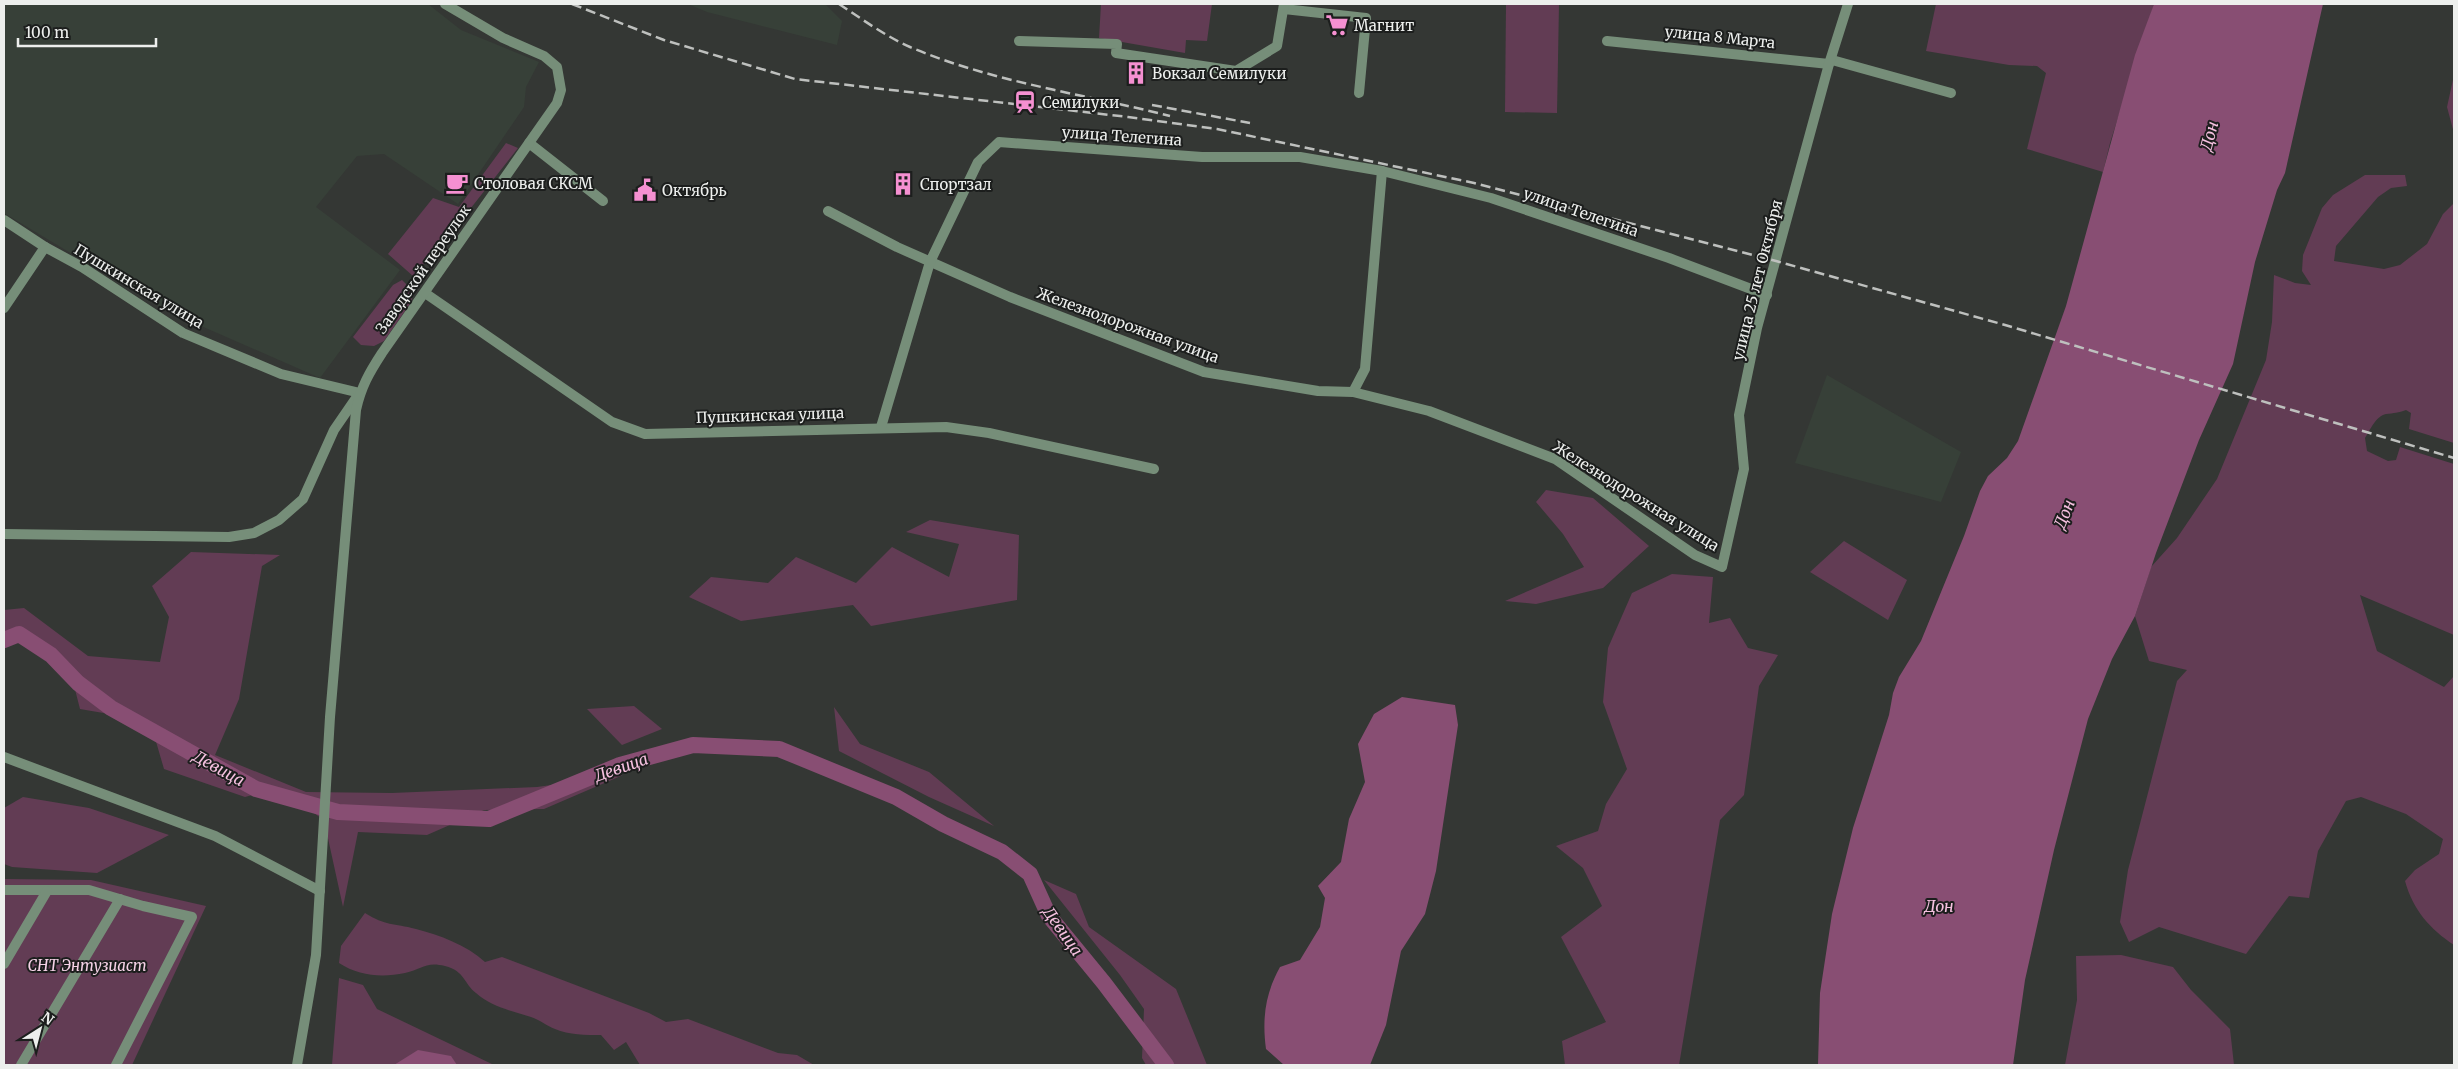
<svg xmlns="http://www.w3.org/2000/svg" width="2458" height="1069" viewBox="0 0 2458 1069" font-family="Merriweather,serif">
<rect width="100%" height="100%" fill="#343734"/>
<g fill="#374038">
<path d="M4 4H428L461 30 539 62 526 87 524 107 458 204 384 154 357 156 316 207 400 270 320 378 167 311 4 213Z"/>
<path d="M688 4H825L842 21 837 45 707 12Z"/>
<path d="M1827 375 1961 452 1941 502 1795 463Z"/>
</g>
<g fill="#623c54">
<path d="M1101 4H1212L1207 41 1186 40 1185 53 1099 38Z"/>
<path d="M1506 4H1559L1557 113 1505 112Z"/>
<path d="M1936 4H2154L2110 143 2103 172 2027 149 2046 73 2037 66 2009 65 1926 51Z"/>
<path d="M2454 75V133L2447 107Z"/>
<path d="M506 143 518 148 445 241 413 276 388 254 433 198 459 207Z"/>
<path d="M2365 175H2405L2407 186 2391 188 2378 197 2336 246 2334 261 2384 269 2400 265 2427 244 2443 214 2454 203V443L2409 429 2411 413 2406 410C2398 413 2394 413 2386 414 2376 416 2370 430 2365 438L2367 451 2388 461 2396 460 2400 447 2454 464V635L2360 595 2377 651 2444 687 2454 676V945C2430 929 2413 910 2405 881L2415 870 2439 854 2443 839 2406 814 2361 797 2346 801 2318 851 2309 898 2289 896 2246 954 2159 927 2129 942 2120 922 2128 870 2177 681 2187 670 2149 661 2135 616 2151 567 2177 538 2217 479 2266 360 2272 322 2274 275 2295 283 2311 285 2302 271 2303 255 2322 208 2333 195Z"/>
<path d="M402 280 411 289 412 301 384 341 374 346 361 345 353 337 393 285Z"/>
<path d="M1546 490 1593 498 1649 546 1603 588 1536 604 1505 601 1584 567 1563 534 1536 502Z"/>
<path d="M930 520 1019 535 1017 600 871 626 853 605 741 621 689 597 711 577 768 583 796 557 856 583 892 547 949 577 959 544 906 532Z"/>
<path d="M1844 541 1907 580 1888 620 1810 572Z"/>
<path d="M191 552 280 555 262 566 239 699 215 755 306 792 392 793 537 787 623 775 544 809 484 810 427 835 358 832 343 907 324 820 278 788 245 797 164 769 150 721 80 709 68 662 7 632 4 636V610L24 608 88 656 160 662 169 617 152 586Z"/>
<path d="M1672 574 1713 577 1709 623 1730 618 1748 648 1778 655 1759 686 1744 795 1720 820 1679 1065H1565L1562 1041 1606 1022 1561 937 1602 906 1583 868 1556 846 1598 831 1606 804 1627 769 1603 702 1608 648 1632 593Z"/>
<path d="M634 706 662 729 622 745 587 709Z"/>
<path d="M834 707 860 744 929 772 994 826 929 797 839 751Z"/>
<path d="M23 797 89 808 169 835 97 873 12 867 4 864V808Z"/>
<path d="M4 879 91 880 206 906 132 1065H4Z"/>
<path d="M1044 880 1076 894 1089 927 1176 989 1207 1065H1146L1142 1058 1144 1009 1120 975Z"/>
<path d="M365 913C386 926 393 923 416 929 439 935 467 945 485 962L502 957 649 1013 666 1022 688 1019 778 1053 797 1055 814 1065H640L626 1042 614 1050 601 1035C586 1035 569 1035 555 1029 547 1026 540 1020 531 1017 512 1011 492 1007 476 993 464 984 465 971 445 966 426 961 422 969 405 973 382 978 359 976 339 963L341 946Z"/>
<path d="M2121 955 2173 967 2191 990 2230 1029 2234 1065H2065L2077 1000 2076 956Z"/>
<path d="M339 978 363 985 377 1009 494 1065H332Z"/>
</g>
<g fill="#884e73">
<path d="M2154 4H2323L2285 173 2277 190 2255 262 2233 364 2199 440 2156 553 2135 616 2112 659 2088 719 2054 850 2025 980 2013 1065H1818L1820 993 1832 914 1853 828 1889 715 1893 693 1899 677 1921 641 1964 536 1980 491 1988 476 2007 458 2018 441 2066 306 2135 55Z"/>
<path d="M1402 697 1455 705 1458 725 1436 871 1425 914 1401 951 1386 1025 1370 1065H1284L1266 1049C1262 1019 1265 994 1280 967L1300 960 1320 927 1325 898 1318 886 1341 862 1349 819 1365 782 1358 744 1374 714Z"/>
<path d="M418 1050 451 1056 457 1065H394Z"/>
</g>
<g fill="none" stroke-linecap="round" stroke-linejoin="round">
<path stroke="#884e73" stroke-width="16" d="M4 640 19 634 51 655 78 683 111 708 256 789 338 812 489 819 620 765 693 745 779 749 896 797 943 824 1002 852 1030 874 1049 916 1104 983 1166 1065"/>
<g stroke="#768e79" stroke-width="10">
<path d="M1284 9 1366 18 1359 93"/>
<path d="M1019 41 1117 44 1116 53 1236 71 1277 46 1284 4"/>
<path d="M1607 41 1829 64"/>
<path d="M1832 60 1951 93"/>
<path d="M529 143 603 201"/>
<path d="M828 211 897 247 1010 297 1204 372 1318 391 1353 392 1429 411 1555 459 1695 555 1722 567 1744 469 1739 415 1757 328 1829 64 1848 4"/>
<path d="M4 220 45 247 82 267 183 333 281 374 360 393"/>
<path d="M425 293 612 422 645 434 946 427 989 433 1154 469"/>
<path d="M4 308 45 247"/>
<path d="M1353 392 1365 369 1382 171"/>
<path d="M881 427 930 262 978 162 999 142 1202 157H1300L1382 171 1491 198 1669 258 1767 295"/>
<path d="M4 534 229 537 254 533 279 520 303 499 334 430 356 398"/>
<path d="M4 757 215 836 320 891"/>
<path d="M4 890H89L143 906 192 917 116 1065"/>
<path d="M4 964 47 891"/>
<path d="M21 1065 120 899"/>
<path d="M297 1065 316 955 330 717 356 410C361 387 369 373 382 353L557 103 561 90 557 67 544 56 503 38 445 4"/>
</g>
<g stroke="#bec0be" stroke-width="2.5" stroke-dasharray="10 5" stroke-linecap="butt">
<path d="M572 4 664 40 795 79 1128 117 1217 129 1474 183 1776 261 2005 325 2454 458"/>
<path d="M839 4C862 19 885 36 910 47 992 82 1084 94 1170 116"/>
<path d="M1152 105 1250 123"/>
</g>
</g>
<defs>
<symbol id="supermarket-bare" viewBox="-9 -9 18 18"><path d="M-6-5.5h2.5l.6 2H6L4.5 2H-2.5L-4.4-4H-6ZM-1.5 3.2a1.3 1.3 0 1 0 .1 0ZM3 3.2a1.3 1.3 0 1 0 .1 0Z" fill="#f590d1" stroke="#1c1e1d" stroke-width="2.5" paint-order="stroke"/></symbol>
<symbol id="building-bare" viewBox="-9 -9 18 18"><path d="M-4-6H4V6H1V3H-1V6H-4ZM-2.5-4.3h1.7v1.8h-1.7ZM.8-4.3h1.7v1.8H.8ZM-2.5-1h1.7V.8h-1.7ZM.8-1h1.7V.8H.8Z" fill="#f590d1" stroke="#1c1e1d" stroke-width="2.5" paint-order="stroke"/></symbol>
<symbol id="station-bare" viewBox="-9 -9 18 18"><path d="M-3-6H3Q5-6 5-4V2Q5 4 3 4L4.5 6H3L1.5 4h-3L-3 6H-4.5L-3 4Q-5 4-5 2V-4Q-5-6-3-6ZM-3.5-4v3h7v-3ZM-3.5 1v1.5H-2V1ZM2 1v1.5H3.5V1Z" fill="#f590d1" stroke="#1c1e1d" stroke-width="2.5" paint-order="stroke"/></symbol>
<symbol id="cafe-bare" viewBox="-9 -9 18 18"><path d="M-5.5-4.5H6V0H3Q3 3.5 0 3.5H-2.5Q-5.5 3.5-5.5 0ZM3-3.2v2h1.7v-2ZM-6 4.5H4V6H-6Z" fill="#f590d1" stroke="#1c1e1d" stroke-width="2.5" paint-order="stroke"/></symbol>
<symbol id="civic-bare" viewBox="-9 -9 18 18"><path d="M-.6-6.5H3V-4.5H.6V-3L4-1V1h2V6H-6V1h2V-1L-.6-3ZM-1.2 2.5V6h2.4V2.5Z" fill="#f590d1" stroke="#1c1e1d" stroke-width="2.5" paint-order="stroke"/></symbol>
</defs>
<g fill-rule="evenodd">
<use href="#supermarket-bare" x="1321" y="9" width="32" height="32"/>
<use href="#building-bare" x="1120" y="57" width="32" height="32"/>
<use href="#station-bare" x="1009" y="86" width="32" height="32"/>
<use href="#cafe-bare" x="441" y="167" width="32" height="32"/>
<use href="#building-bare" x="887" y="168" width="32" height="32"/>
<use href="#civic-bare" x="629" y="174" width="32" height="32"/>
</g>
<g text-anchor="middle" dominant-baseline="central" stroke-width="4" stroke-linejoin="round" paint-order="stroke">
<g font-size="15" fill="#edefed" stroke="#1c1e1d" text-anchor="start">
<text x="1354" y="25">Магнит</text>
<text x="1152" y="73">Вокзал Семилуки</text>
<text x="1042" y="102">Семилуки</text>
<text x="474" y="183">Столовая СКСМ</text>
<text x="920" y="184">Спортзал</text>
<text x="662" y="190">Октябрь</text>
</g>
<g font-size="15" fill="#edefed" stroke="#1c1e1d">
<text transform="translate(1720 37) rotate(6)">улица 8 Марта</text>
<text transform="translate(1122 136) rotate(4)">улица Телегина</text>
<text transform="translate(1581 212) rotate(19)">улица Телегина</text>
<text transform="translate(423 269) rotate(-55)">Заводской переулок</text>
<text transform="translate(1757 280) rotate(-76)">улица 25 лет Октября</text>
<text transform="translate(139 286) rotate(31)">Пушкинская улица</text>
<text transform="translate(1128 325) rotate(20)">Железнодорожная улица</text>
<text transform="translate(770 415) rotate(-2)">Пушкинская улица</text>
<text transform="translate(1636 496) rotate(32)">Железнодорожная улица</text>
</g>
<g font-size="15" font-style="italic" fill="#f6d2e7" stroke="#1c1e1d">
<text x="87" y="965">СНТ Энтузиаст</text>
</g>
<g font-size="16" font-style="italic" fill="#f6c1e0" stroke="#1c1e1d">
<text transform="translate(2209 136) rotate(-75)">Дон</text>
<text transform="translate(2064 514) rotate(-68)">Дон</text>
<text transform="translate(621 767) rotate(-19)">Девица</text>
<text transform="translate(219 768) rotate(29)">Девица</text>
<text x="1939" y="906">Дон</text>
<text transform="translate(1063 931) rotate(55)">Девица</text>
</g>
</g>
<rect width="2458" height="1069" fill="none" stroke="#edefed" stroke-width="10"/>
<g transform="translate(40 1029) rotate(36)" stroke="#1c1e1d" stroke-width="4" paint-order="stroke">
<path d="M0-4L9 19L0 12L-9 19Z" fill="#edefed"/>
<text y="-8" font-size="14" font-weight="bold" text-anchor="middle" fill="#edefed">N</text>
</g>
<path d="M18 38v8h138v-8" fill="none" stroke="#edefed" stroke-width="2.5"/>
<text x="25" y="38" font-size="15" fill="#edefed" stroke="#1c1e1d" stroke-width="4" paint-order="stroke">100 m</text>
</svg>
